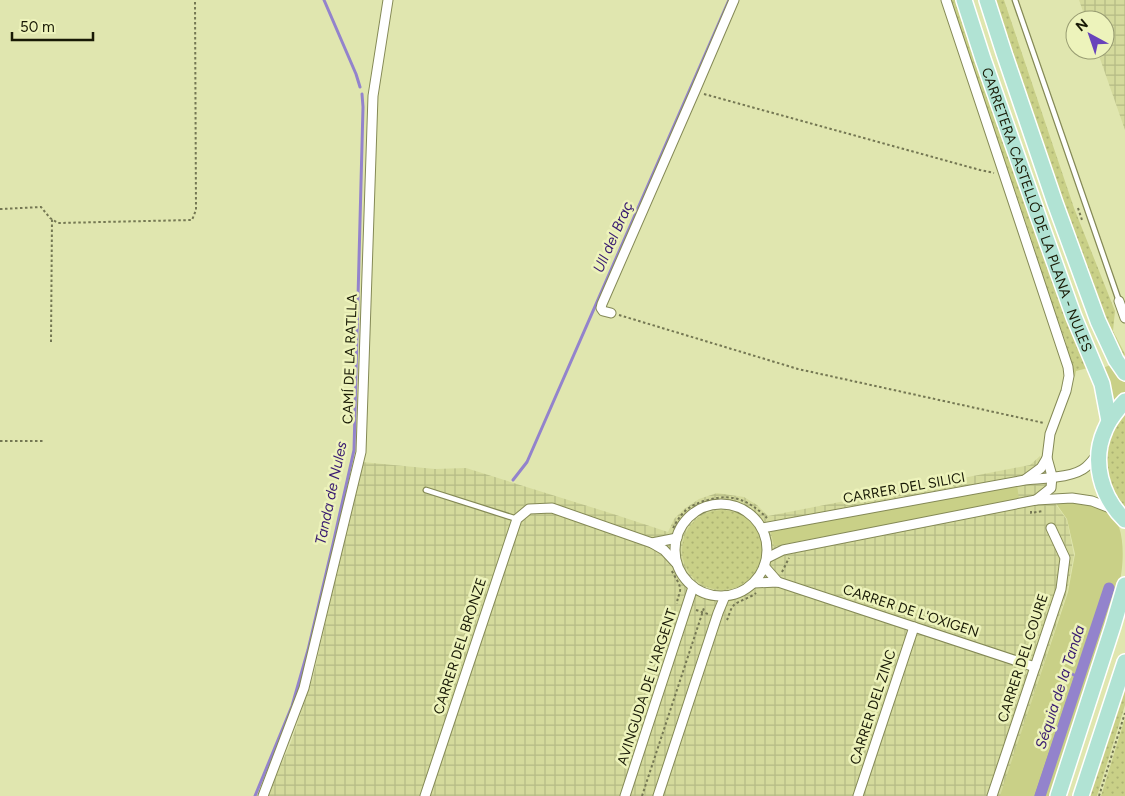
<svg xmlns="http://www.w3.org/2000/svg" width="1125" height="796" viewBox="0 0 1125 796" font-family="Figtree,sans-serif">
<defs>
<pattern id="industrial-grid" width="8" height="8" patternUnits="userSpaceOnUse" patternTransform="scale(1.25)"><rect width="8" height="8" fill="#d4da9c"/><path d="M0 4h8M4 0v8" fill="none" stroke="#b5ba85"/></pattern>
<pattern id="grass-dots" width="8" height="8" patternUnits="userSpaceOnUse" patternTransform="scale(1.25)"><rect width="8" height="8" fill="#c9d087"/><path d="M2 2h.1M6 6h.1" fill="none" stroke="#acb273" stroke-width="1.8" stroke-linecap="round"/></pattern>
</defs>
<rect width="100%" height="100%" fill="#e0e6af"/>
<g fill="url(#industrial-grid)">
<path d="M1079 0H1125V130L1097 50H1105V20H1086Z"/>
<path d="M1040 456 1054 502 1067 520 1074 555 1067 592 1001 796H267L291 742 313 677 362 462 435 469 466 468 610 513 668 532 674 519 684 509 699 499 717 493 744 497 757 505 768 516 1030 465Z"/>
</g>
<g fill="url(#grass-dots)">
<path d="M950 0H957C998 124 1037 248 1088 368L1076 371 1075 376 1073 377 1071 364 1065 340 1047 290 1032 241Z"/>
<path d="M992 0H1004L1074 208 1115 311 1113 331 1125 354V355L1122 357 1099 307Z"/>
<path d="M1125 412V508C1101 479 1099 441 1125 412Z"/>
<circle cx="722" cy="550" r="40"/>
<path d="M1125 679V705L1097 796H1086Z"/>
<path d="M1125 718V796H1101Z"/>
</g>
<g fill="#c9d087">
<path d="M1111 365 1125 379V392L1112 405 1102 368Z"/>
<path d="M1017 485 1019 499 774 546 771 532Z"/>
<path d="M1079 501C1095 506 1112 510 1119 527 1125 545 1123 571 1118 590 1113 611 1105 632 1099 652 1083 700 1067 748 1051 796H1000L1068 592 1075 554 1067 519 1055 502Z"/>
</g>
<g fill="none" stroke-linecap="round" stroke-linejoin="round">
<g stroke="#9383cc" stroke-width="3">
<path d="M324 0 356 74 360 87"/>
<path d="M513 480 527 462 729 0"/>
<path d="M255 796 292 706 308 650 333 544 354 450 363 107 362 94"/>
<path d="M1036 796 1076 676 1070 673"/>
</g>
<path stroke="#9383cc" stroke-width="11" d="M1040 796 1109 588"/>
<defs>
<g id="lane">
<path d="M1015 0 1119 301"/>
<path d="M426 490 517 519"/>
</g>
<g id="street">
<path d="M946 0 1068 367 1069 376 1066 391 1050 434 1047 458 1052 476 1051 488 1036 500"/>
<path d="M1119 301 1125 318"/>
<path d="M611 313 603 311 601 308 602 304 695 91 734 0"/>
<path d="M1026 479 1041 468 1047 458"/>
<circle cx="721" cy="550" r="46"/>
<path d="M762 528 1025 480C1042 478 1074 478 1086 467 1091 463 1095 457 1099 452"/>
<path d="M652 543 677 538"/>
<path d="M767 558 783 550 788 549 1036 500 1072 498 1092 501 1115 510"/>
<path d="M764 566 778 582"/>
<path d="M754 583 778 582 1035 667"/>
<path d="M263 796 304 688 361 452 373 96 388 0"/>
<path d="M425 796 517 519 529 509 552 508 652 543 664 550 676 563"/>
<path d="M625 796 693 587"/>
<path d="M658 796 718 613 725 596"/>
<path d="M858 796 914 627"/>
<path d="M992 796 1061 589 1065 558 1051 528"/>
</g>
<g id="primary">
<path id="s1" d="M964 0 983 59 1043 230 1074 317 1102 384 1109 421"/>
<path d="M987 0 1004 53 1055 203 1098 321 1116 360 1125 373"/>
<path d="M1125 401C1117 410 1109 419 1105 430 1091 461 1101 497 1125 520"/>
<path d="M1058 796 1113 626 1125 585"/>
<path d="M1081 796 1125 662"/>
</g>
</defs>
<use href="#lane" stroke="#848956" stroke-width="7"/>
<use href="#street" stroke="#848956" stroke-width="11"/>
<use href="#primary" stroke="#fff" stroke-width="18"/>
<g stroke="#747753" stroke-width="2" stroke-dasharray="2.5 2.5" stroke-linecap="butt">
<path d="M704 94 980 170 994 173"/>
<path d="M1078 208 1082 220"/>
<path d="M0 209 41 207 50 218 58 223 192 220 196 210 195 0"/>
<path d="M619 315 798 369 1044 423"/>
<path d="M51 342 52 219"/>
<path d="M0 441H44"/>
<path d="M1031 511V513L1043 511"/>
<path d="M673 528C676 523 679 517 684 512 690 506 699 502 708 500 732 493 749 500 767 518"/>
<path d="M672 571C675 578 681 584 680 591 679 596 677 599 677 604"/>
<path d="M782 572 789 558"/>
<path d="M696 610 708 614"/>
<path d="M727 620C729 616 730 609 734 605 738 601 750 598 756 593"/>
<path d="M642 796 704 608"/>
<path d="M1099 796 1125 713"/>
</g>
<use href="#lane" stroke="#fff" stroke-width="4.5"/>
<use href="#street" stroke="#fff" stroke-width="9"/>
<use href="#primary" stroke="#b1e3d4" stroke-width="15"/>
</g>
<g text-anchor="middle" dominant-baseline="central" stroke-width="5" stroke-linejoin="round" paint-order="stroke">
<g font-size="14" fill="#181905" stroke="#edf3bb">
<text stroke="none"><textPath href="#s1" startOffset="222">CARRETERA CASTELLÓ DE LA PLANA - NULES</textPath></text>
<text transform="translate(350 359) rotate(-88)">CAMÍ DE LA RATLLA</text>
<text transform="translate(904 488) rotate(-10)">CARRER DEL SILICI</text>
<text transform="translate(911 611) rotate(18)">CARRER DE L'OXIGEN</text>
<text transform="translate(460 646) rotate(-72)">CARRER DEL BRONZE</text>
<text transform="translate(1023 658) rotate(-72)">CARRER DEL COURE</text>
<text transform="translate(647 687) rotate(-72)">AVINGUDA DE L'ARGENT</text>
<text transform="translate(873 707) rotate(-72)">CARRER DEL ZINC</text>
</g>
<g font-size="15" font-style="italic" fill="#391b71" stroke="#edf3bb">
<text transform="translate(613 237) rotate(-66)">Ull del Braç</text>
<text transform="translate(331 493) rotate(-78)">Tanda de Nules</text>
<text transform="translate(1060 687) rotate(-72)">Séquia de la Tanda</text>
</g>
</g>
<g transform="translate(1090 35) rotate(320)"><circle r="24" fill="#edf3bb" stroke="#989c72"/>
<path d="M0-4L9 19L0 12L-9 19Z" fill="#6843bb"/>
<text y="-8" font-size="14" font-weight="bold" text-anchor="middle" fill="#181905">N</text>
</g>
<path d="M12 32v8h81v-8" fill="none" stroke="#181905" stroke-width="2.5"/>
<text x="20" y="32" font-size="15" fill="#181905" stroke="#edf3bb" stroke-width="4" paint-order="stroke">50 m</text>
</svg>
